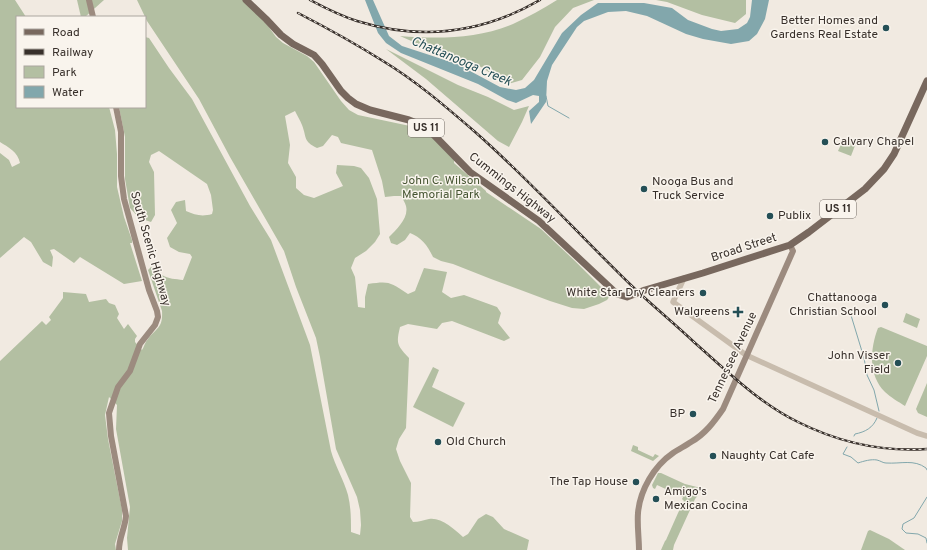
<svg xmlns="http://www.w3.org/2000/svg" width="927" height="550" viewBox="0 0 927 550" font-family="Overpass,sans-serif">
<rect width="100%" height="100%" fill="#f1eae1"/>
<g fill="#b3bfa2">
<path d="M0 0H15L26 17H17V107H109L115 130 117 154V187L124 217 132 240V243H130L142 281 124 284 80 257 74 263 54 249 50 250 53 257 52 267 43 262 31 242 24 237 0 258V153L9 160 12 167 20 163C18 152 8 147 0 142Z"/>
<path d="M77 0H104L85 17H81Z"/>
<path d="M137 0H244L268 26 276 37 283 43 307 56 314 62 341 101 349 110 358 115 410 126 422 131 431 136 454 160V163L486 191V192L541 229 575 261 610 296 607 300 599 304 584 309 572 308 550 301 491 279 453 264 441 261 433 257C428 246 421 237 410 233L405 240 397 245 391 243 389 237C397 229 409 218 406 206 405 203 403 199 401 196H394L385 197 382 181 372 150 341 143 338 137 332 135 323 146 317 148C303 141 307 138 302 125 300 120 297 115 295 111L285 116 290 145 288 163 296 177V188L304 195 314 198 343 186 336 173 337 165 354 166 361 168 369 178 377 199 380 234 375 242 366 251 355 258 351 268 355 277 358 307 365 308V297L368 284C390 281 389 282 408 294L415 291 424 268 447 272 442 292 451 298 464 295 497 307 501 313 498 323 510 338 504 341 452 321 442 323 437 329 408 324 400 327C396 344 397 345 409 358L406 428 399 439 396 449 400 461 411 483 410 517 413 522C419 522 423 520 429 519 441 517 454 529 463 537L468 534 478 519 486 514 493 517 504 529 529 540 527 550H128L127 538 130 507 116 429 117 405 109 397 105 415 108 439 122 510V521L115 544 116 550H0V361L42 321 46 325 51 320 49 317 63 298V292L86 294 89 302 106 299 109 303 115 305 119 314 117 318 124 329 128 324 137 336 135 339V342L142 350C144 347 145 342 148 339 157 327 163 328 162 311L148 270 151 267C156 269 158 272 162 275 168 279 176 279 183 280L192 257 190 254 179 252 170 247 167 238 177 223 171 210 176 202 185 200 186 211C195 215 202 217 212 214L213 210 211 195 207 184 159 151 151 155 149 162 154 172 155 215 151 222 139 218 130 208 125 179V137L119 107H145V37L149 38 169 68 192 99 250 206 271 240 310 345 331 451C335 466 344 480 348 495 351 507 351 520 351 532L360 535 361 525 360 510 357 497 336 449 320 357 316 338 296 287 284 251 230 157 199 99 147 21Z"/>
<path d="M557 0H594L573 8 555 27 540 57 522 80 508 84 473 62 434 51 400 36C438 39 477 39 513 24 528 17 543 9 557 0Z"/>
<path d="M656 0H746V14L735 23 702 15 667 2Z"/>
<path d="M386 49 458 85 488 97 514 110 529 106 522 122 509 147 498 141 426 79Z"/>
<path d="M844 138 856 143 851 156 838 151Z"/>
<path d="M906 313 920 319 917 328 903 322Z"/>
<path d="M881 327 927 346V356L905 406C899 402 890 397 885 392 868 375 870 349 878 328Z"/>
<path d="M433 367 439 370 432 387 465 403 453 427 413 407Z"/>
<path d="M927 383V417L918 413 916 409Z"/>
<path d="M633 445 638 447V450L653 457 655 454 659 456 653 461 631 451Z"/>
<path d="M658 473H661L685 484 697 487 700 489 699 494 695 499 674 545 673 550H661L665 541 666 540 678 513 684 501 682 499 683 497 657 485 655 489 653 488 652 485Z"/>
<path d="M870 530 889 539 905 550H861L868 531Z"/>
</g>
<path fill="#82a7ac" d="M365 0H373L389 36 402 46 457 64 500 87 516 90 525 88 534 80 562 33 581 15 598 3H644L672 8 688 20 712 29 721 31 738 29 747 23 750 17 752 0H769L765 19 757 34 749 41 731 44 703 39 686 34 647 16 626 11 608 12 584 21 577 27 552 65 547 81 546 102 531 124 529 111 539 102V96L533 95 516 103 507 100 478 84 401 53 386 43 378 33Z"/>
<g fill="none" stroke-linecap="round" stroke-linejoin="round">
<g stroke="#82a7ac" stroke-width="1">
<path d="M546 96 548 106 569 118"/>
<path d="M850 312 864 358 867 375 874 390 879 411"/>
<path d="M854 436 855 434C865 432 873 428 877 418"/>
<path d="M847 447 843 454 851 457 858 463C864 461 871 459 877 460 881 461 883 463 886 463 901 464 914 459 926 468L927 470"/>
<path d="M927 497 914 518 903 524 902 529 906 533 918 534 926 538 927 543"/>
</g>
<path stroke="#c8bcad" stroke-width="5.5" d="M684 278 673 302 746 355 917 433 927 436"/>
<g stroke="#9c8b7f" stroke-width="6">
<path d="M89 0 93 17"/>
<path d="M116 107 121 132V176L124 199 149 290 157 311 158 317 155 325 140 344 130 371 118 387 109 413 111 436 126 516C125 528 119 538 119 550"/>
<path d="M639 550C639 538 637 525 638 513 640 490 654 466 673 453 679 449 685 446 691 442 705 434 714 422 723 409L793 251 790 245"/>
</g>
<path stroke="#78685e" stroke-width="7" d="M246 0 266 19 281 35 293 44 314 55 322 64 341 91 348 98 356 104 370 110 409 120 419 124 430 131 470 172 539 221 617 294 627 297 645 290 703 273 790 245 809 232 865 189 884 169 894 154 927 81"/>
<defs>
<g id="rail">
<path d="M310 0C325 8 341 16 357 21 421 41 483 33 540 0"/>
<path d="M298 13C327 28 356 44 383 61 416 81 445 106 474 131 530 180 580 236 634 288 654 307 675 324 695 343 727 371 759 403 798 422 838 442 882 452 927 449"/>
</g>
</defs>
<use href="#rail" stroke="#38302b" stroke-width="2.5"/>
<use href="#rail" stroke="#f9f4ed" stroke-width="1" stroke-dasharray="3" stroke-linecap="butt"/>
</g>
<g fill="#244f56" stroke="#f9f4ed" stroke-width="1.5">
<circle cx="886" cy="28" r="4"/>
<circle cx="825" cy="142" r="4"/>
<circle cx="644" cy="189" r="4"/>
<circle cx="770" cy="216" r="4"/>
<circle cx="703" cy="293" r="4"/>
<circle cx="885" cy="305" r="4"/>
<path d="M736 306h4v4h4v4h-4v4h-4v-4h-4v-4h4z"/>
<circle cx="898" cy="363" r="4"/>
<circle cx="693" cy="414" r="4"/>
<circle cx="438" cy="442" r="4"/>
<circle cx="713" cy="456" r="4"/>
<circle cx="636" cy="482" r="4"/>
<circle cx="656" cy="499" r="4"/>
</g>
<g text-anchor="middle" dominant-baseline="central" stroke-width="3" stroke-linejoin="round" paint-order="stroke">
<g fill="#f9f4ed" stroke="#726b65" stroke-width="1">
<rect x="408" y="119" width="36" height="18" rx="3"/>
<rect x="820" y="200" width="36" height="18" rx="3"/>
</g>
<g font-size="11" font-weight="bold" fill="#38302b">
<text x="426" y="128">US 11</text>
<text x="838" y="209">US 11</text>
</g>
<g font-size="12" fill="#38302b" stroke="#f9f4ed" text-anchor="end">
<text x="878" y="21">Better Homes and<tspan x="878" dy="14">Gardens Real Estate</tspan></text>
<text x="833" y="142" text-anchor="start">Calvary Chapel</text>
<text x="652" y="182" text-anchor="start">Nooga Bus and<tspan x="652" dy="14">Truck Service</tspan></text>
<text x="778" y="216" text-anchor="start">Publix</text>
<text x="695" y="293">White Star Dry Cleaners</text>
<text x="877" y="298">Chattanooga<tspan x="877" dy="14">Christian School</tspan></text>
<text x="730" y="312">Walgreens</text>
<text x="890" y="356">John Visser<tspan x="890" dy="14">Field</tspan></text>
<text x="685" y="414">BP</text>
<text x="446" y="442" text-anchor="start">Old Church</text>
<text x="721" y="456" text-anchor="start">Naughty Cat Cafe</text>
<text x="628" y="482">The Tap House</text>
<text x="664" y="492" text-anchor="start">Amigo's<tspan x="664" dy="14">Mexican Cocina</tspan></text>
</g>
<g font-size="12" fill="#455431" stroke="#f9f4ed">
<text x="441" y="181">John C. Wilson<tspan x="441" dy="14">Memorial Park</tspan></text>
</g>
<g font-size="12" fill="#38302b" stroke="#f9f4ed">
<text transform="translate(512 188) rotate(38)">Cummings Highway</text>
<text transform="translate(744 248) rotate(-18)">Broad Street</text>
<text transform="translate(150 249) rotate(74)">South Scenic Highway</text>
<text transform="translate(733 358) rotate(-65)">Tennessee Avenue</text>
</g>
<g font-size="13" font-style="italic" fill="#244f56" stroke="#f9f4ed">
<text transform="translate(461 62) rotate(23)">Chattanooga Creek</text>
</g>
</g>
<rect x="16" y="16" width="130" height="92" fill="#f9f4ed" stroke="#aca69f"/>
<rect x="24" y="29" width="20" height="6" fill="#78685e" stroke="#aca69f"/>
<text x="52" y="36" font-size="12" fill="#38302b">Road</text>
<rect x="24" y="49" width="20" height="6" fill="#38302b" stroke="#aca69f"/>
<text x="52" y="56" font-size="12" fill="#38302b">Railway</text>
<rect x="24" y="66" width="20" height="12" fill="#b3bfa2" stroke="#aca69f"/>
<text x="52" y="76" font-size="12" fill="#38302b">Park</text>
<rect x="24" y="86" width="20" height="12" fill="#82a7ac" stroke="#aca69f"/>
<text x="52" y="96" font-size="12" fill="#38302b">Water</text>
</svg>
